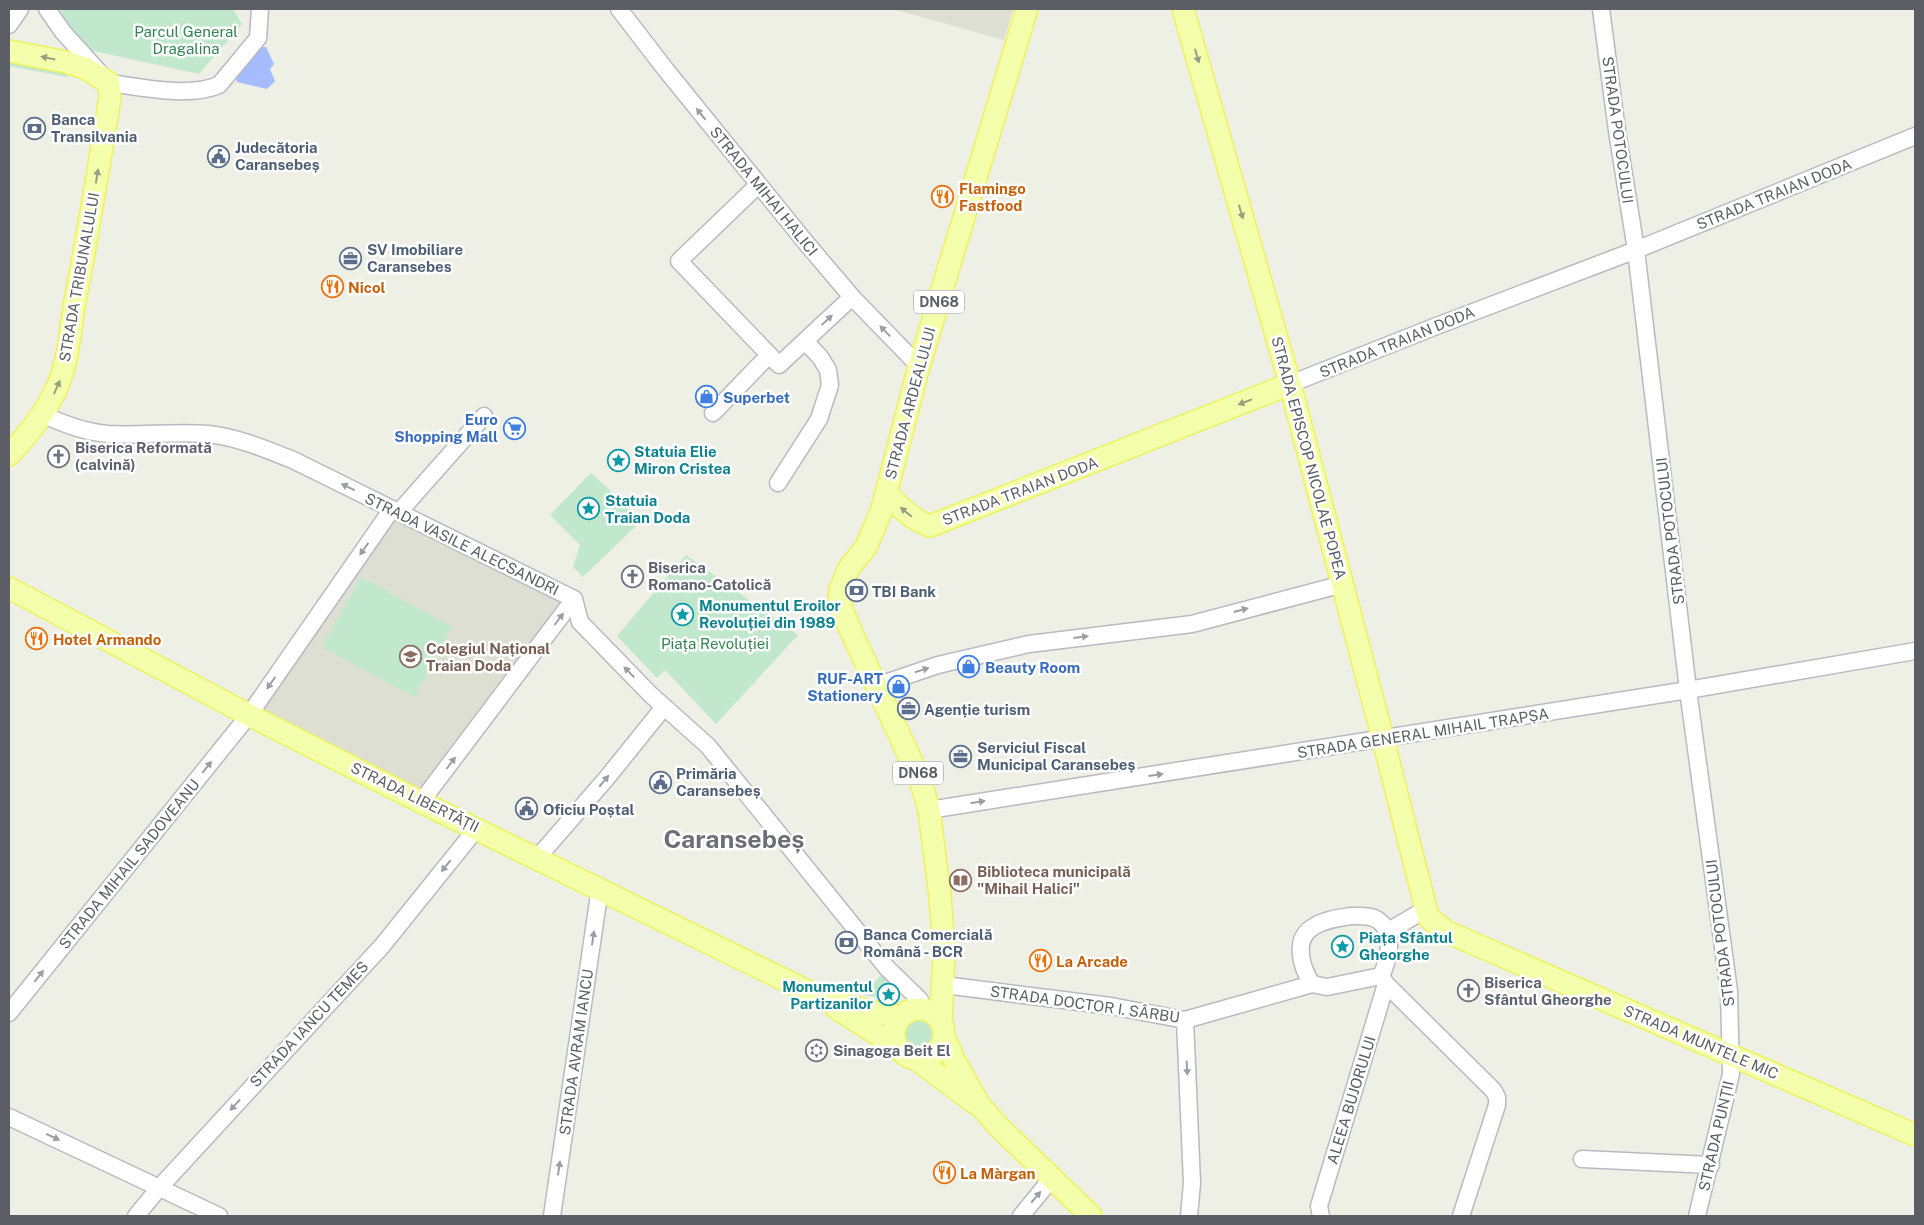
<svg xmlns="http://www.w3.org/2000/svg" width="1924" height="1225" viewBox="0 0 1924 1225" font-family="'Public Sans',sans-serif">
<rect width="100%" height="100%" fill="#eeefe5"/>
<g fill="#dedfd3">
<path d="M893 9H1013L1004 40Z"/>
<path d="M392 509 574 599 421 802 249 715Z"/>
</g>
<g fill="#c1e7cd">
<path d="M60 9H233L242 24 199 74 80 48Z"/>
<path d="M9 61 68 72 67 77 9 66Z"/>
<path d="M591 473 642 520 583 577 573 567 580 545 550 515Z"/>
<path d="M686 555 798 635 716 724 665 670 657 678 617 636Z"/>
<path d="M361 577 452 627 414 697 322 647Z"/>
<path d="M887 968 904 985C891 996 880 999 864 995Z"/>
<circle cx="919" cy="1034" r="13"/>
</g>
<path fill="#a5bcff" d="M260 47H266L274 64 270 69 275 81 267 89 237 82 235 73Z"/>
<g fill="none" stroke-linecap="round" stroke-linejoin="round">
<defs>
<g id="minor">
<path d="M47 9 63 32 109 83C141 87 188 98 219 85L258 38 260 9"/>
<path d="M619 9 666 70 807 244 852 297 919 366"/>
<path d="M1601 9 1617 131 1636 250 1688 690 1729 991 1731 1074 1697 1216"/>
<path d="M9 25 20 9"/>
<path d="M758 185 679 261 779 365 852 297"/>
<path d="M1290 384 1434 327 1636 250 1915 136"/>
<path d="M713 413 769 355"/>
<path d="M42 414C63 424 84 432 108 434 141 436 175 431 208 434 237 437 265 449 293 460L574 599 580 622 651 695 708 746 887 968 920 1000"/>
<path d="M778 483 819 419 830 385 828 370 820 357 805 341"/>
<path d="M399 512 484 416"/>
<path d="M876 686 938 665 1029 644 1192 624 1343 584"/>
<path d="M421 802 574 599"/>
<path d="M929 810 1688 690 1915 651"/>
<path d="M538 857 606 779 664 707"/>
<path d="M1352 916C1361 916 1372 915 1379 921 1396 933 1388 961 1381 976L1327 987 1312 984C1301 967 1292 937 1315 926 1326 919 1339 918 1352 916Z"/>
<path d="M1387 932 1426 909"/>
<path d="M1381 976 1386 984 1493 1090 1497 1097V1105L1461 1216"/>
<path d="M944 985 1111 1006 1185 1020 1312 984"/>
<path d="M9 1013 249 715 392 509"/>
<path d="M1185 1020 1192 1183 1189 1216"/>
<path d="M9 1117 219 1216"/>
<path d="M1582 1159 1711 1165"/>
<path d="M136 1216 159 1188 382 946 477 828"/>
<path d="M552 1216 600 888"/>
<path d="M1021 1216 1052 1178"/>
<path d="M1321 1216 1319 1206 1386 984"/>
</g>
<g id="major">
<path d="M1183 9 1290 384 1383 739 1426 909 1429 918 1447 932 1915 1135"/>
<path d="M9 51 66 62 85 68 109 83 110 98C99 166 88 234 75 301 70 329 69 361 57 387 46 412 28 435 9 455"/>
<path d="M886 493C900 507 911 519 930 526L1290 384"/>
<path d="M9 588 249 715 421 802 807 991C836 1005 868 1011 900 1017"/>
<path d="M836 1008 897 1047"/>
<circle cx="919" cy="1034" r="25"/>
<path d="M941 1021 944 952 940 896 929 810 920 779 855 640 844 615 839 598 840 590 849 568 866 547 882 509 919 366 1027 9"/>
<path d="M944 1036 954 1060 980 1106 1001 1129 1091 1216"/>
<path d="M916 1059 975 1103"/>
</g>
</defs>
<use href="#minor" stroke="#b9bac1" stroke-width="19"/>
<use href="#major" stroke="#eef25b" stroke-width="24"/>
<use href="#minor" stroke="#fff" stroke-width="16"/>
<use href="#major" stroke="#f3ffaa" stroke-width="21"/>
</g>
<defs><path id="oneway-solid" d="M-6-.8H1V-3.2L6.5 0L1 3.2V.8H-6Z" transform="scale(1.25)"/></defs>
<g fill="#989e81">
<use href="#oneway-solid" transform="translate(1197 56) rotate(74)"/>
<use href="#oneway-solid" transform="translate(48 58) rotate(-168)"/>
<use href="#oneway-solid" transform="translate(97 176) rotate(-81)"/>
<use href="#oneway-solid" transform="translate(1241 212) rotate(74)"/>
<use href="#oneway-solid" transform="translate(57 387) rotate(-66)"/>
<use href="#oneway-solid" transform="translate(1245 402) rotate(159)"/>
<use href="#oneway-solid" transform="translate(906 512) rotate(-140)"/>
</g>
<g fill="#9d9ea3">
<use href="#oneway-solid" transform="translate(701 114) rotate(-129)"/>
<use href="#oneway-solid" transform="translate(827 320) rotate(-43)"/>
<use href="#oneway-solid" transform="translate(885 331) rotate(-134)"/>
<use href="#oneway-solid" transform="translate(348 487) rotate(-154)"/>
<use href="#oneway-solid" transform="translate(364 549) rotate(125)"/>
<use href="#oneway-solid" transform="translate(1241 610) rotate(-15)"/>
<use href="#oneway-solid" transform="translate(559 619) rotate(-53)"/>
<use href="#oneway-solid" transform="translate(1081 637) rotate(-7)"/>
<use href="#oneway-solid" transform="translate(922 670) rotate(-18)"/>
<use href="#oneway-solid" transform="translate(629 672) rotate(-134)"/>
<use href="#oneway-solid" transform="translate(271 683) rotate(125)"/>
<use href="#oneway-solid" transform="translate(451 763) rotate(-53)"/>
<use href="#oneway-solid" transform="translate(207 767) rotate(-51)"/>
<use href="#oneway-solid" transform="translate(1156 775) rotate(-8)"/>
<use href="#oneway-solid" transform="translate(604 781) rotate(-50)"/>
<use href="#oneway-solid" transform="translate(978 802) rotate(-9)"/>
<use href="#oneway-solid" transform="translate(446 866) rotate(129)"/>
<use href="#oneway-solid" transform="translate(593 938) rotate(-82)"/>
<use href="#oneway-solid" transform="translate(39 976) rotate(-51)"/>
<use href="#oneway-solid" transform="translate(1187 1068) rotate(87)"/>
<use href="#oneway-solid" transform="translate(235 1105) rotate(133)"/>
<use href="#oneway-solid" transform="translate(53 1137) rotate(25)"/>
<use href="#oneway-solid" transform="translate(559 1168) rotate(-82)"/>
<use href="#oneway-solid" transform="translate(1036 1197) rotate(-50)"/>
</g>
<defs>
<symbol id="bank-ring" viewBox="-11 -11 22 22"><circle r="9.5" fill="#fff" stroke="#5c6f8a" stroke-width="1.5"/><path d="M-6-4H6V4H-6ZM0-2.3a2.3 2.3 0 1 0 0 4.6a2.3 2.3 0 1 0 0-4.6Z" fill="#5c6f8a"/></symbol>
<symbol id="civic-ring" viewBox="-11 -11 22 22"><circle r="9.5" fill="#fff" stroke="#5c6f8a" stroke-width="1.5"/><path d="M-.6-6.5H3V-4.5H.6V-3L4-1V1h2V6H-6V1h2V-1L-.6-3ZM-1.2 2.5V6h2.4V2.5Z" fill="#5c6f8a"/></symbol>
<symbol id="restaurant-ring" viewBox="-11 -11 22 22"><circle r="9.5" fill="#fff" stroke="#e8710a" stroke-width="1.5"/><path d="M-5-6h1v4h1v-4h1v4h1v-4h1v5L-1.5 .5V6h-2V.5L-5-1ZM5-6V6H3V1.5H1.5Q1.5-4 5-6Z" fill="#e8710a"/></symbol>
<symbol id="office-ring" viewBox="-11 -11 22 22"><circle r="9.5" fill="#fff" stroke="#5c6f8a" stroke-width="1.5"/><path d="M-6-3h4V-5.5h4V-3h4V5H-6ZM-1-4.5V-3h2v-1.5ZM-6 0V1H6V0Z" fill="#5c6f8a"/></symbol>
<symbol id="shop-ring" viewBox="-11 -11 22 22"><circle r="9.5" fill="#fff" stroke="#3f7fe0" stroke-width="1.5"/><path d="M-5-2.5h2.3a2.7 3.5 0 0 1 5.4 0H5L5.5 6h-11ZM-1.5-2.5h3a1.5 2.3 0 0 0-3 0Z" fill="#3f7fe0"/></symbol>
<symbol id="supermarket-ring" viewBox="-11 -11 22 22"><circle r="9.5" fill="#fff" stroke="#3f7fe0" stroke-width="1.5"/><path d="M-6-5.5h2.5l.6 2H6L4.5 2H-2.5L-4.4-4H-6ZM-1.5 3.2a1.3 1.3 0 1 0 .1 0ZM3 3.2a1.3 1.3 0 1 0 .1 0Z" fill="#3f7fe0"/></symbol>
<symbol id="church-ring" viewBox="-11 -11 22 22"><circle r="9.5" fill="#fff" stroke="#6b7280" stroke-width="1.5"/><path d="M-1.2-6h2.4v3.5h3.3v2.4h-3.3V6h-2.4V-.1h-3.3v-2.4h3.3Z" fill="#6b7280"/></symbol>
<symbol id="sight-ring" viewBox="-11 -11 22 22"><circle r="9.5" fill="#fff" stroke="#0f9aa8" stroke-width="1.5"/><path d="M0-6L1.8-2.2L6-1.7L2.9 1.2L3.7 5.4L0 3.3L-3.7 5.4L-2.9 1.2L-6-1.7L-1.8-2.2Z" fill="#0f9aa8"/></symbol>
<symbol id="school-ring" viewBox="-11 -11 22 22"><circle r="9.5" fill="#fff" stroke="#8d6e63" stroke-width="1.5"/><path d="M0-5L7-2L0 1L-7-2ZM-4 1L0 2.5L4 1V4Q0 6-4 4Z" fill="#8d6e63"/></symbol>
<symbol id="library-ring" viewBox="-11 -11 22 22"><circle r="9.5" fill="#fff" stroke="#8d6e63" stroke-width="1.5"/><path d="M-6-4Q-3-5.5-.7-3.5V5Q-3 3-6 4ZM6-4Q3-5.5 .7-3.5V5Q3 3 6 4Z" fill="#8d6e63"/></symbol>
<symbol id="synagogue-ring" viewBox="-11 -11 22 22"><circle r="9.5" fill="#fff" stroke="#6b7280" stroke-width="1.5"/><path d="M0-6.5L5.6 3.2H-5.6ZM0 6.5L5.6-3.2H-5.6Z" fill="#6b7280"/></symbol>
</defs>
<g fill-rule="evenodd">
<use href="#bank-ring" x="22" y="116" width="25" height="25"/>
<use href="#civic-ring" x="206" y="144" width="25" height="25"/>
<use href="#restaurant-ring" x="930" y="184" width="25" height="25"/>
<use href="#office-ring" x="338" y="246" width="25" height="25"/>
<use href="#restaurant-ring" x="320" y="274" width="25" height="25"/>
<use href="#shop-ring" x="694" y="384" width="25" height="25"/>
<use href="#supermarket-ring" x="502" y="416" width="25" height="25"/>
<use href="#church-ring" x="46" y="444" width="25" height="25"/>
<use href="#sight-ring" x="606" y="448" width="25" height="25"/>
<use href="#sight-ring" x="576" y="496" width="25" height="25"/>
<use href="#church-ring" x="620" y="564" width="25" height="25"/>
<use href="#bank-ring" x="844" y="578" width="25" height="25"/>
<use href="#sight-ring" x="670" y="602" width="25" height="25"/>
<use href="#restaurant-ring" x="24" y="626" width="25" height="25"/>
<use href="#school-ring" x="398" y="644" width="25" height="25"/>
<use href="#shop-ring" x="956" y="654" width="25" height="25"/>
<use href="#shop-ring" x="886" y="674" width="25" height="25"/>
<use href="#office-ring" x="896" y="696" width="25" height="25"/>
<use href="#office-ring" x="948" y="744" width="25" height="25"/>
<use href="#civic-ring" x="648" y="770" width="25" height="25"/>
<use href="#civic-ring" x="514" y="796" width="25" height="25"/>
<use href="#library-ring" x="948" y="868" width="25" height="25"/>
<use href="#bank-ring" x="834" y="930" width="25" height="25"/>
<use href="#sight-ring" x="1330" y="934" width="25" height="25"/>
<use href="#restaurant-ring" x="1028" y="948" width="25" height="25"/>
<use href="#church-ring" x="1456" y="978" width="25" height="25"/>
<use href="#sight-ring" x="876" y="982" width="25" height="25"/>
<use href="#synagogue-ring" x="804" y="1038" width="25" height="25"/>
<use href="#restaurant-ring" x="932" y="1160" width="25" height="25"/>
</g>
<g text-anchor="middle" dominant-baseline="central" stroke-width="5" stroke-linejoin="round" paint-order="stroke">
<g fill="#fff" stroke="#8d8e93" stroke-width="1">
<rect x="914" y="290.5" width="50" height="23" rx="4"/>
<rect x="893" y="761.5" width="50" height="23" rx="4"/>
</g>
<g font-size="14" font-weight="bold" fill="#5c5e65">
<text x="939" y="302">DN68</text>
<text x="918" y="773">DN68</text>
</g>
<g font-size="15" fill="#348451" stroke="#fff">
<text x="186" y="31">Parcul General<tspan x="186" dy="17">Dragalina</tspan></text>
<text x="715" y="643">Piața Revoluției</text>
</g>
<g font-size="15" font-weight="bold" fill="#4e5e75" stroke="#fff" text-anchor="start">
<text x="51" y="119">Banca<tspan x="51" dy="17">Transilvania</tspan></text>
<text x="235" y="147">Judecătoria<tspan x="235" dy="17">Caransebeș</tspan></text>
<text x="367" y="249">SV Imobiliare<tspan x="367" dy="17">Caransebes</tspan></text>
<text x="872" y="591">TBI Bank</text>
<text x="924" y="709">Agenție turism</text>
<text x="977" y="747">Serviciul Fiscal<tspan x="977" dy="17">Municipal Caransebeș</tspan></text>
<text x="676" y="773">Primăria<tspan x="676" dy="17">Caransebeș</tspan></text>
<text x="543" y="809">Oficiu Poștal</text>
<text x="863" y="934">Banca Comercială<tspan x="863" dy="17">Română - BCR</tspan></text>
</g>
<g font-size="15" fill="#5c5e65" stroke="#fff">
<text transform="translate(1618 130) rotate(82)">STRADA POTOCULUI</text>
<text transform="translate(764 191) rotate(51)">STRADA MIHAI HALICI</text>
<text transform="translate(1774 194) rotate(-22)">STRADA TRAIAN DODA</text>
<text transform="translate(79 277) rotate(-80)">STRADA TRIBUNALULUI</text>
<text transform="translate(1397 342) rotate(-22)">STRADA TRAIAN DODA</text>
<text transform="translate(910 403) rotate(-75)">STRADA ARDEALULUI</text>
<text transform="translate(1309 458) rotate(75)">STRADA EPISCOP NICOLAE POPEA</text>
<text transform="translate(1020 491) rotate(-21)">STRADA TRAIAN DODA</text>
<text transform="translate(1670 531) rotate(-97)">STRADA POTOCULUI</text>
<text transform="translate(462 544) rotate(26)">STRADA VASILE ALECSANDRI</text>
<text transform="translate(1423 733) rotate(-9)">STRADA GENERAL MIHAIL TRAPȘA</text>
<text transform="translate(415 797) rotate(26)">STRADA LIBERTĂȚII</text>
<text transform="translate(129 864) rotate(-51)">STRADA MIHAIL SADOVEANU</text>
<text transform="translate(1720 933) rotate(-97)">STRADA POTOCULUI</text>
<text transform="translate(1085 1004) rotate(8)">STRADA DOCTOR I. SÂRBU</text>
<text transform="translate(309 1024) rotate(-47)">STRADA IANCU TEMES</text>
<text transform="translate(1701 1042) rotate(23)">STRADA MUNTELE MIC</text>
<text transform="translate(576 1052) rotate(-82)">STRADA AVRAM IANCU</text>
<text transform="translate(1351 1100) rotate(-73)">ALEEA BUJORULUI</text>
<text transform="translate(1716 1136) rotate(-77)">STRADA PUNȚII</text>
</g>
<g font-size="15" font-weight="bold" fill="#c56008" stroke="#fff" text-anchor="start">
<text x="959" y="188">Flamingo<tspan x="959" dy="17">Fastfood</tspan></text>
<text x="348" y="287">Nicol</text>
<text x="53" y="639">Hotel Armando</text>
<text x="1056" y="961">La Arcade</text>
<text x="960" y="1173">La Màrgan</text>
</g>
<g font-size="15" font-weight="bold" fill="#366cbe" stroke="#fff" text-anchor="start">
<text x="723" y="397">Superbet</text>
<text x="498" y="419" text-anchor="end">Euro<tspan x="498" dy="17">Shopping Mall</tspan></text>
<text x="985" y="667">Beauty Room</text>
<text x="883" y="678" text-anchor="end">RUF-ART<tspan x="883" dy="17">Stationery</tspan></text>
</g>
<g font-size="15" font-weight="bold" fill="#5b616d" stroke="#fff" text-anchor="start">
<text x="75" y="447">Biserica Reformată<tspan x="75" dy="17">(calvină)</tspan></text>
<text x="648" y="567">Biserica<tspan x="648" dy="17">Romano-Catolică</tspan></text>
<text x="1484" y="982">Biserica<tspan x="1484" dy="17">Sfântul Gheorghe</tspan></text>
<text x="833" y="1050">Sinagoga Beit El</text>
</g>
<g font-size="15" font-weight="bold" fill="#0d838f" stroke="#fff" text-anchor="start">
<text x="634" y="451">Statuia Elie<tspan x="634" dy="17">Miron Cristea</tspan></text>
<text x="605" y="500">Statuia<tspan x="605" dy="17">Traian Doda</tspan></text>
<text x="699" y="605">Monumentul Eroilor<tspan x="699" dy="17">Revoluției din 1989</tspan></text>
<text x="1359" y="937">Piața Sfântul<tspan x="1359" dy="17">Gheorghe</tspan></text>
<text x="873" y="986" text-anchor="end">Monumentul<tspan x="873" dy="17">Partizanilor</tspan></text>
</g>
<g font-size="15" font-weight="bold" fill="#785e54" stroke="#fff" text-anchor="start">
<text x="426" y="648">Colegiul Național<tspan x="426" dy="17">Traian Doda</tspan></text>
<text x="977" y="871">Biblioteca municipală<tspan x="977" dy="17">"Mihail Halici"</tspan></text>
</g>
<g font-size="25" font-weight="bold" fill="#6d6f77" stroke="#fff">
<text x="734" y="839">Caransebeș</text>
</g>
</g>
<rect width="1924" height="1225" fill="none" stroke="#5c5e65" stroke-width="20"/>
</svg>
